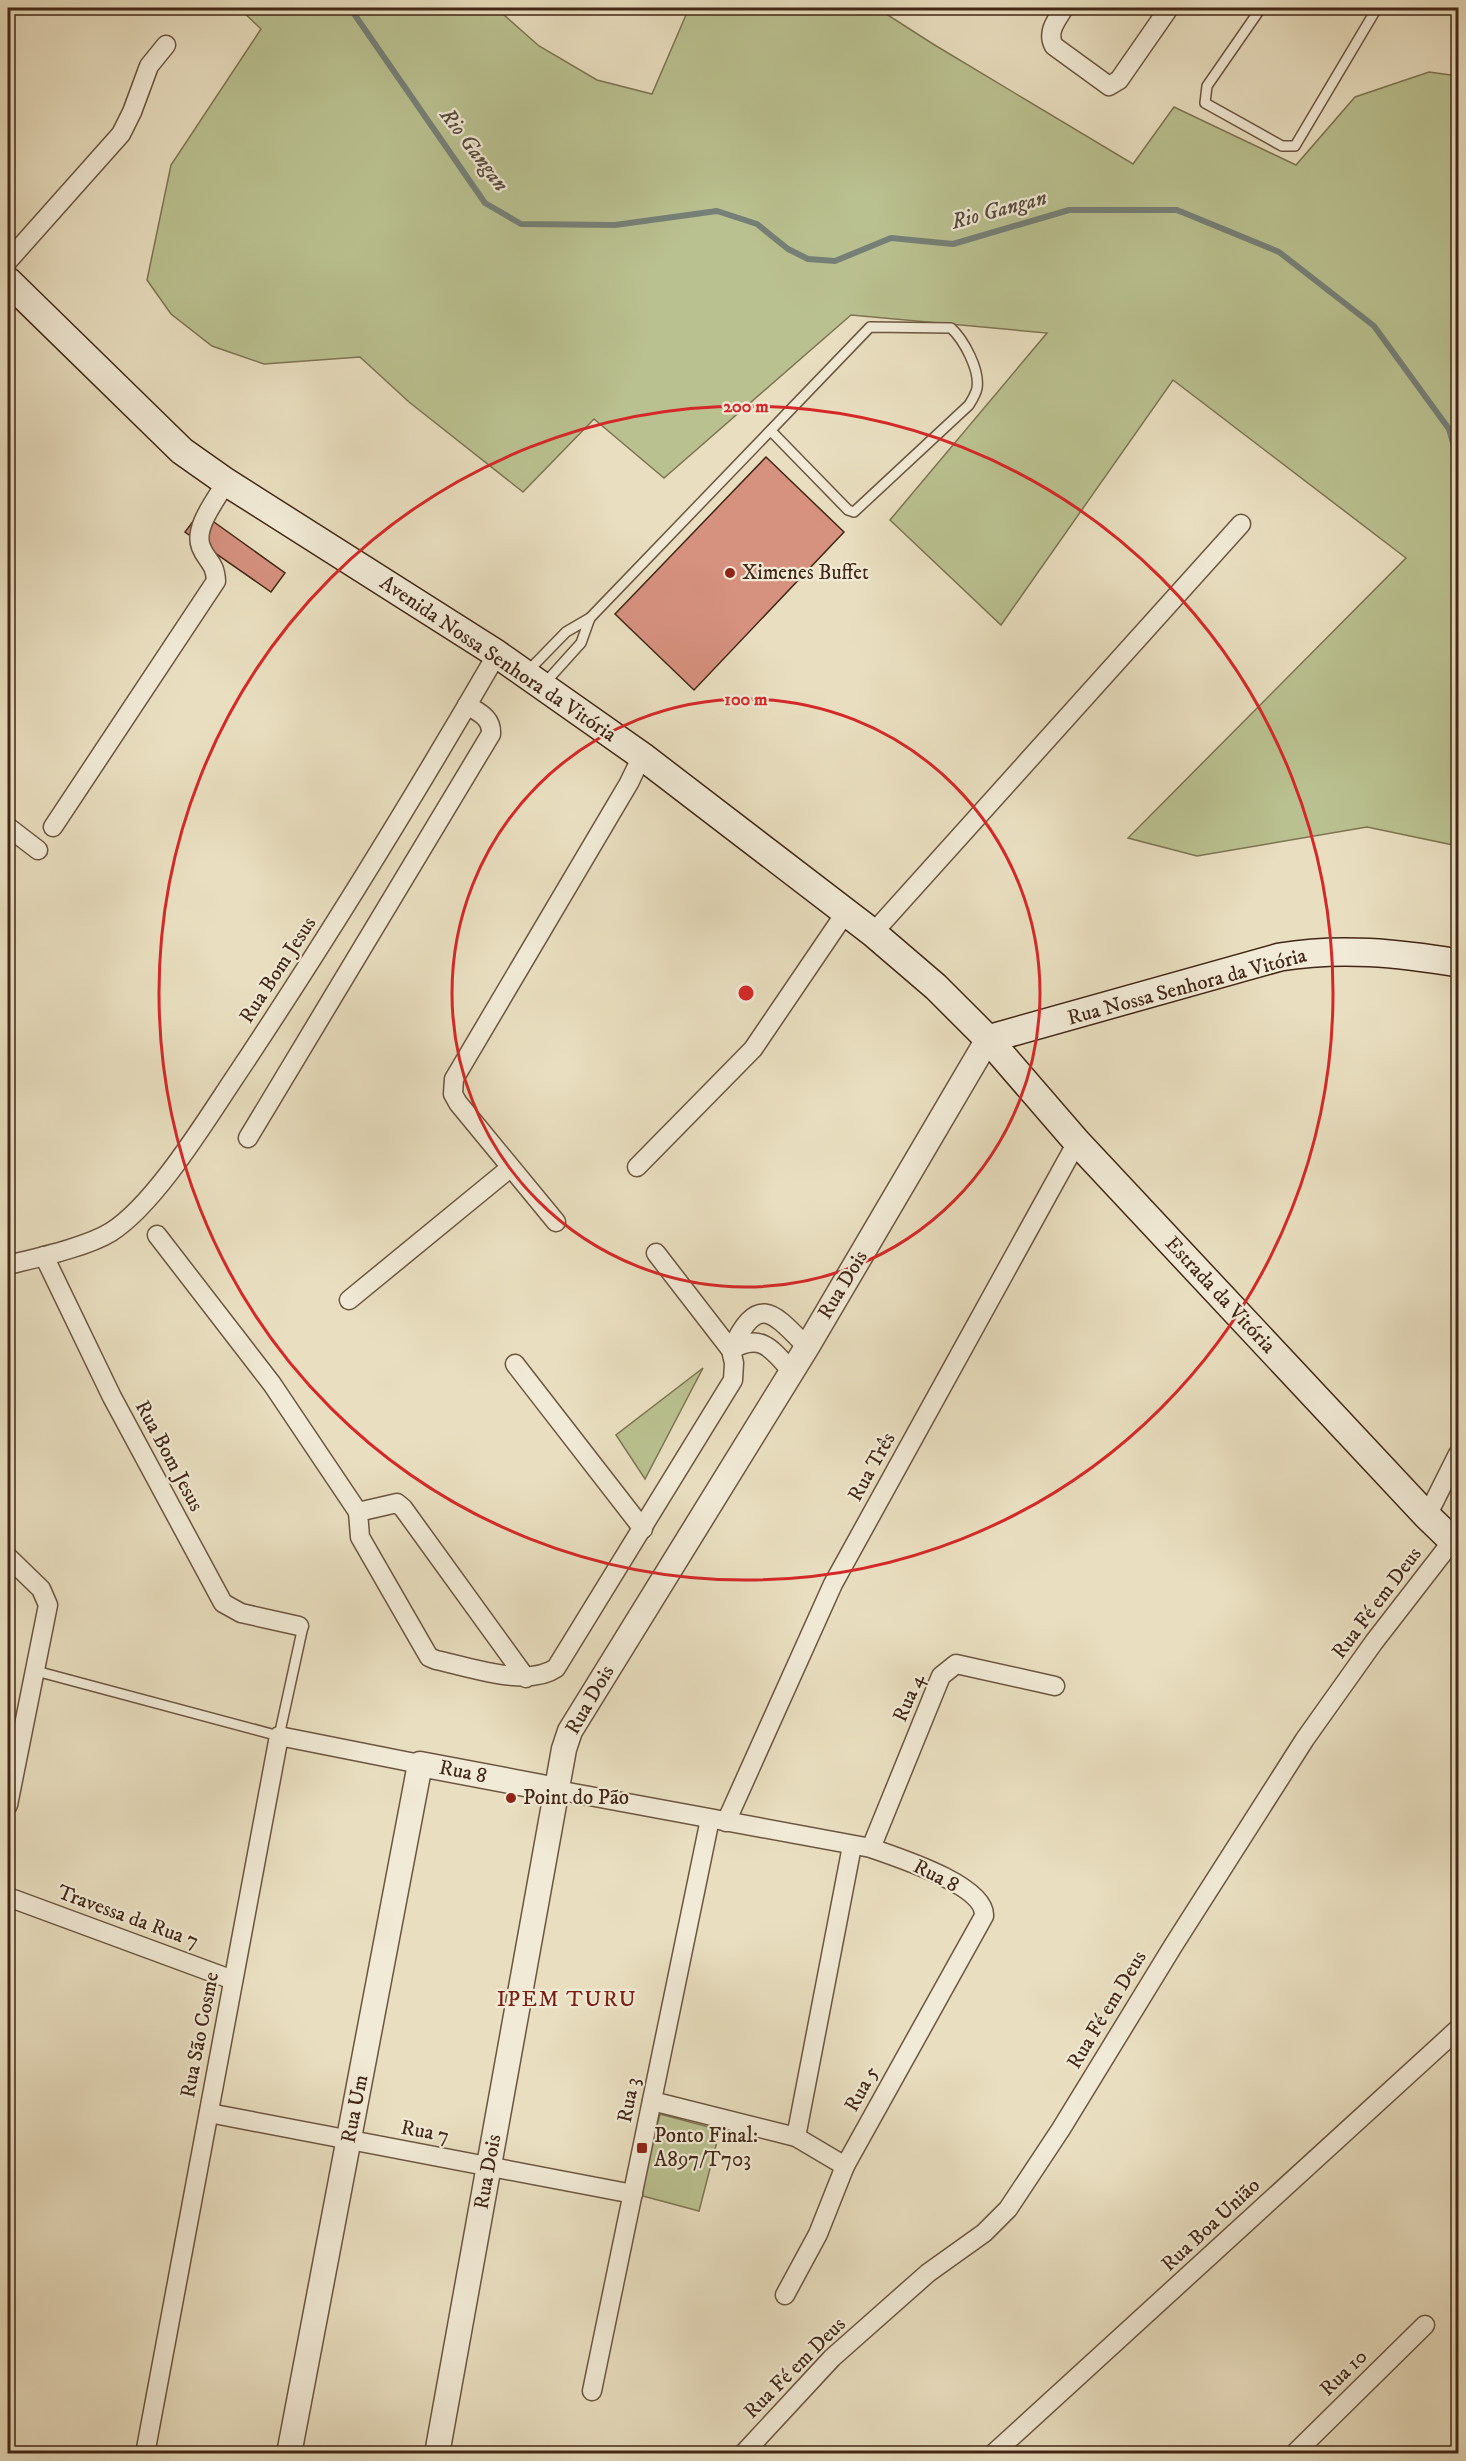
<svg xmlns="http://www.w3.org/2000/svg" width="1466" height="2461" viewBox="0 0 1466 2461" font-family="'IM FELL DW Pica',serif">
<rect width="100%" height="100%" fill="#e9dfc0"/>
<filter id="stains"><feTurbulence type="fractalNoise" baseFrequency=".00333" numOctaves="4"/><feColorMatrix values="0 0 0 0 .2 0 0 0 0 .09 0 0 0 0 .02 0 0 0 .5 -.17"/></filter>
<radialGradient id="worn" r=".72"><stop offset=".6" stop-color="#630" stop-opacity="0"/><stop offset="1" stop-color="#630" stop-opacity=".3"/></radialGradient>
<g fill="#bac190" stroke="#7e7453" stroke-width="1.5">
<path d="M239 8H496L539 46 597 80 652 94 689 8H877L933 44 1133 164 1174 107 1296 165 1355 97 1429 72 1458 76V846L1367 827 1197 856 1128 838 1406 558 1173 380 1001 625 890 520 1047 333 851 315 664 478 594 419 523 492 409 402 360 357 264 364 212 346 171 314 147 280 171 165 261 29Z"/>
<path d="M703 1368 645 1479 616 1435Z"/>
<path d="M660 2114 720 2130 699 2211 639 2195Z"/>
</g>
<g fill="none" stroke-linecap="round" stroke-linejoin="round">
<path stroke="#768078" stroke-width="6" d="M350 8 485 203 521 224 615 225 717 211 757 224 788 249 808 259 835 261 891 238 953 244 1069 210H1177L1279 252 1374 326 1449 429 1458 460"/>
</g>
<g fill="#d6917f" stroke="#422716" stroke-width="1.5">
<path d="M766 457 844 532 694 690 615 614Z"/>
<path d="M200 512 285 573 271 592 185 532Z"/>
</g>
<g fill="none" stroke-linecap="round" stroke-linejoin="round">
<defs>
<g id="service">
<path d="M1261 8 1207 86 1205 103 1282 146H1295L1377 8"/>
<path d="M590 618 870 327 951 328C964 340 980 370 977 388 976 394 972 400 969 405L854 512 848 510 771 431"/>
<path d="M527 672 566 632 590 618 581 643 544 684"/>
<path d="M36 1671 279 1736 302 1631 299 1626"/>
</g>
<g id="minor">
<path d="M1064 8C1057 20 1046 32 1054 46L1109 86 1119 80 1169 8"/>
<path d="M8 261 121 134 132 112 149 66 166 45"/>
<path d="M8 827 38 850"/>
<path d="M53 827 216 581C215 562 207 562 201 547 193 527 217 499 226 482"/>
<path d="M873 933 1241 524"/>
<path d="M248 1138 491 734C492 718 480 713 467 705"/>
<path d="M637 1167 753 1049 846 912"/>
<path d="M556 1222 458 1103 453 1094 454 1079 629 783 642 756"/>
<path d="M157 1235 272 1384 358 1512"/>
<path d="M44 1256 112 1397 223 1603 241 1613 299 1626"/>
<path d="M8 1265C36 1258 87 1247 111 1232 155 1204 205 1122 235 1077 327 939 414 797 497 654"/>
<path d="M349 1300 510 1168"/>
<path d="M731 1350C758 1293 772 1311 807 1347"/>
<path d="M731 1350C761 1332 772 1349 792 1372"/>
<path d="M515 1364 643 1529"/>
<path d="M1427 1516 1458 1454"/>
<path d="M8 1557 41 1589 48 1605 8 1805"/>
<path d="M526 1678 403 1508 397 1503 358 1512 360 1537 429 1657 436 1660C470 1667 527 1688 556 1668L733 1380 734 1363 731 1350 656 1253"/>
<path d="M557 1790 871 1848C896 1857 986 1885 984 1916L845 2166 818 2234 785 2295"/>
<path d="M726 1822 833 1584 1077 1142"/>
<path d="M871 1848 941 1676 956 1664 1055 1686"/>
<path d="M8 1897 233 1980"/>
<path d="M652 2101 796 2137 845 2166"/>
<path d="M209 2113 633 2194"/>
<path d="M796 2137 852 1846"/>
<path d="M592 2391 710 1819"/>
<path d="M145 2454 279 1736 420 1764"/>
<path d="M743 2454 832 2358 928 2273 984 2233 1008 2209 1061 2129 1173 1946 1305 1739 1374 1642 1453 1540"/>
<path d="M993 2454 1458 2029"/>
<path d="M1294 2454 1425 2325"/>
</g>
<g id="tertiary">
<path d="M289 2454 420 1764 557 1790"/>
<path d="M437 2454 564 1749 570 1731 807 1347 988 1039"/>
</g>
<g id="secondary">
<path d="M8 281 182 451 226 482 497 654 642 756 873 933 936 987 988 1039 1077 1142 1427 1516 1458 1546"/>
<path d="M988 1039 1280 957C1341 947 1398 953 1458 963"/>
</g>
</defs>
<use href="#service" stroke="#6c5540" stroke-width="12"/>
<use href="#minor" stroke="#6c5540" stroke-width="21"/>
<use href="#tertiary" stroke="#6c5540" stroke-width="27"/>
<use href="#secondary" stroke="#422716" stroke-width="30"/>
<use href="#service" stroke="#f1ead6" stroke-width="9"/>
<use href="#minor" stroke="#f1ead6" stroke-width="18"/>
<use href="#tertiary" stroke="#f1ead6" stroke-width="24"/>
<use href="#secondary" stroke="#f1ead6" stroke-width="27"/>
</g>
<g fill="none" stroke="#d62828" stroke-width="3">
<circle cx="746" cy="993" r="294"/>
<circle cx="746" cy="993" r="587"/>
</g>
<g fill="#8f2418" stroke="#f1ead6" stroke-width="2">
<circle cx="730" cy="573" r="6"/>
<circle cx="511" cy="1798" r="6"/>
<rect x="636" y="2142" width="12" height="12" rx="3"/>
</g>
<g text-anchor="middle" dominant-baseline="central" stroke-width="4.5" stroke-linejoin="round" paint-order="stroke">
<g font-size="21" fill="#422716" stroke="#f1ead6" text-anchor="start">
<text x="742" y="573">Ximenes Buffet</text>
<text x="523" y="1798">Point do Pão</text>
<text x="654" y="2136">Ponto Final:<tspan x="654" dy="24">A897/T703</tspan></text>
</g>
<g font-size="21" fill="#422716" stroke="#f1ead6">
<text transform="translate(498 659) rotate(34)">Avenida Nossa Senhora da Vitória</text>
<text transform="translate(278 970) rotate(-57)">Rua Bom Jesus</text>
<text transform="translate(1187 987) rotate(-15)">Rua Nossa Senhora da Vitória</text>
<text transform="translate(843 1285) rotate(-59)">Rua Dois</text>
<text transform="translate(1220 1295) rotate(47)">Estrada da Vitória</text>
<text transform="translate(169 1456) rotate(62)">Rua Bom Jesus</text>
<text transform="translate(872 1467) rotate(-61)">Rua Três</text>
<text transform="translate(1377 1603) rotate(-53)">Rua Fé em Deus</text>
<text transform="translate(909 1698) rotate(-67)">Rua 4</text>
<text transform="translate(590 1700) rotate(-60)">Rua Dois</text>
<text transform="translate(463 1772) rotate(11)">Rua 8</text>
<text transform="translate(936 1876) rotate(27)">Rua 8</text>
<text transform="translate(128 1917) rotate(20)">Travessa da Rua 7</text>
<text transform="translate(1107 2010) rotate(-59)">Rua Fé em Deus</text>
<text transform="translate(200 2035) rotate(-79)">Rua São Cosme</text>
<text transform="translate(862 2089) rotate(-61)">Rua 5</text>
<text transform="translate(629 2100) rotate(-79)">Rua 3</text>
<text transform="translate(355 2109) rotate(-79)">Rua Um</text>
<text transform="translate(425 2132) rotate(11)">Rua 7</text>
<text transform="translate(488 2172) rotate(-80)">Rua Dois</text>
<text transform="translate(1211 2225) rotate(-43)">Rua Boa União</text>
<text transform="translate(795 2368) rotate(-45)">Rua Fé em Deus</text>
<text transform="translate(1344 2373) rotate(-44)">Rua 10</text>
</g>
<g font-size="22" font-style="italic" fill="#584c3f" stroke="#f1ead6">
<text transform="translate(474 150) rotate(53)">Rio Gangan</text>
<text transform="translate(999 210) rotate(-15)">Rio Gangan</text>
</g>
<g font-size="22" letter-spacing="1.5" fill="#7a1f14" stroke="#f1ead6">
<text x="567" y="1999">IPEM TURU</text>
</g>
</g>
<circle cx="746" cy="993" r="9" fill="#d62828" stroke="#f1ead6" stroke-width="3"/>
<g font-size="18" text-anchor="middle" font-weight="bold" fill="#d62828" stroke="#f1ead6" stroke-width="4.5" stroke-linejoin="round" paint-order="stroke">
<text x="746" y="412">200 m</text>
<text x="746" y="705">100 m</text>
</g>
<rect width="1466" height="2461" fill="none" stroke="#e9dfc0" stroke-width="30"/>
<rect x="9" y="9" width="1448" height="2443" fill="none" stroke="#422716" stroke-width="3"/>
<rect x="15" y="15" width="1436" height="2431" fill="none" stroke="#422716" stroke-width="1.5"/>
<rect width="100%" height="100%" filter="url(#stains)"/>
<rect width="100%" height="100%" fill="url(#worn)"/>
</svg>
